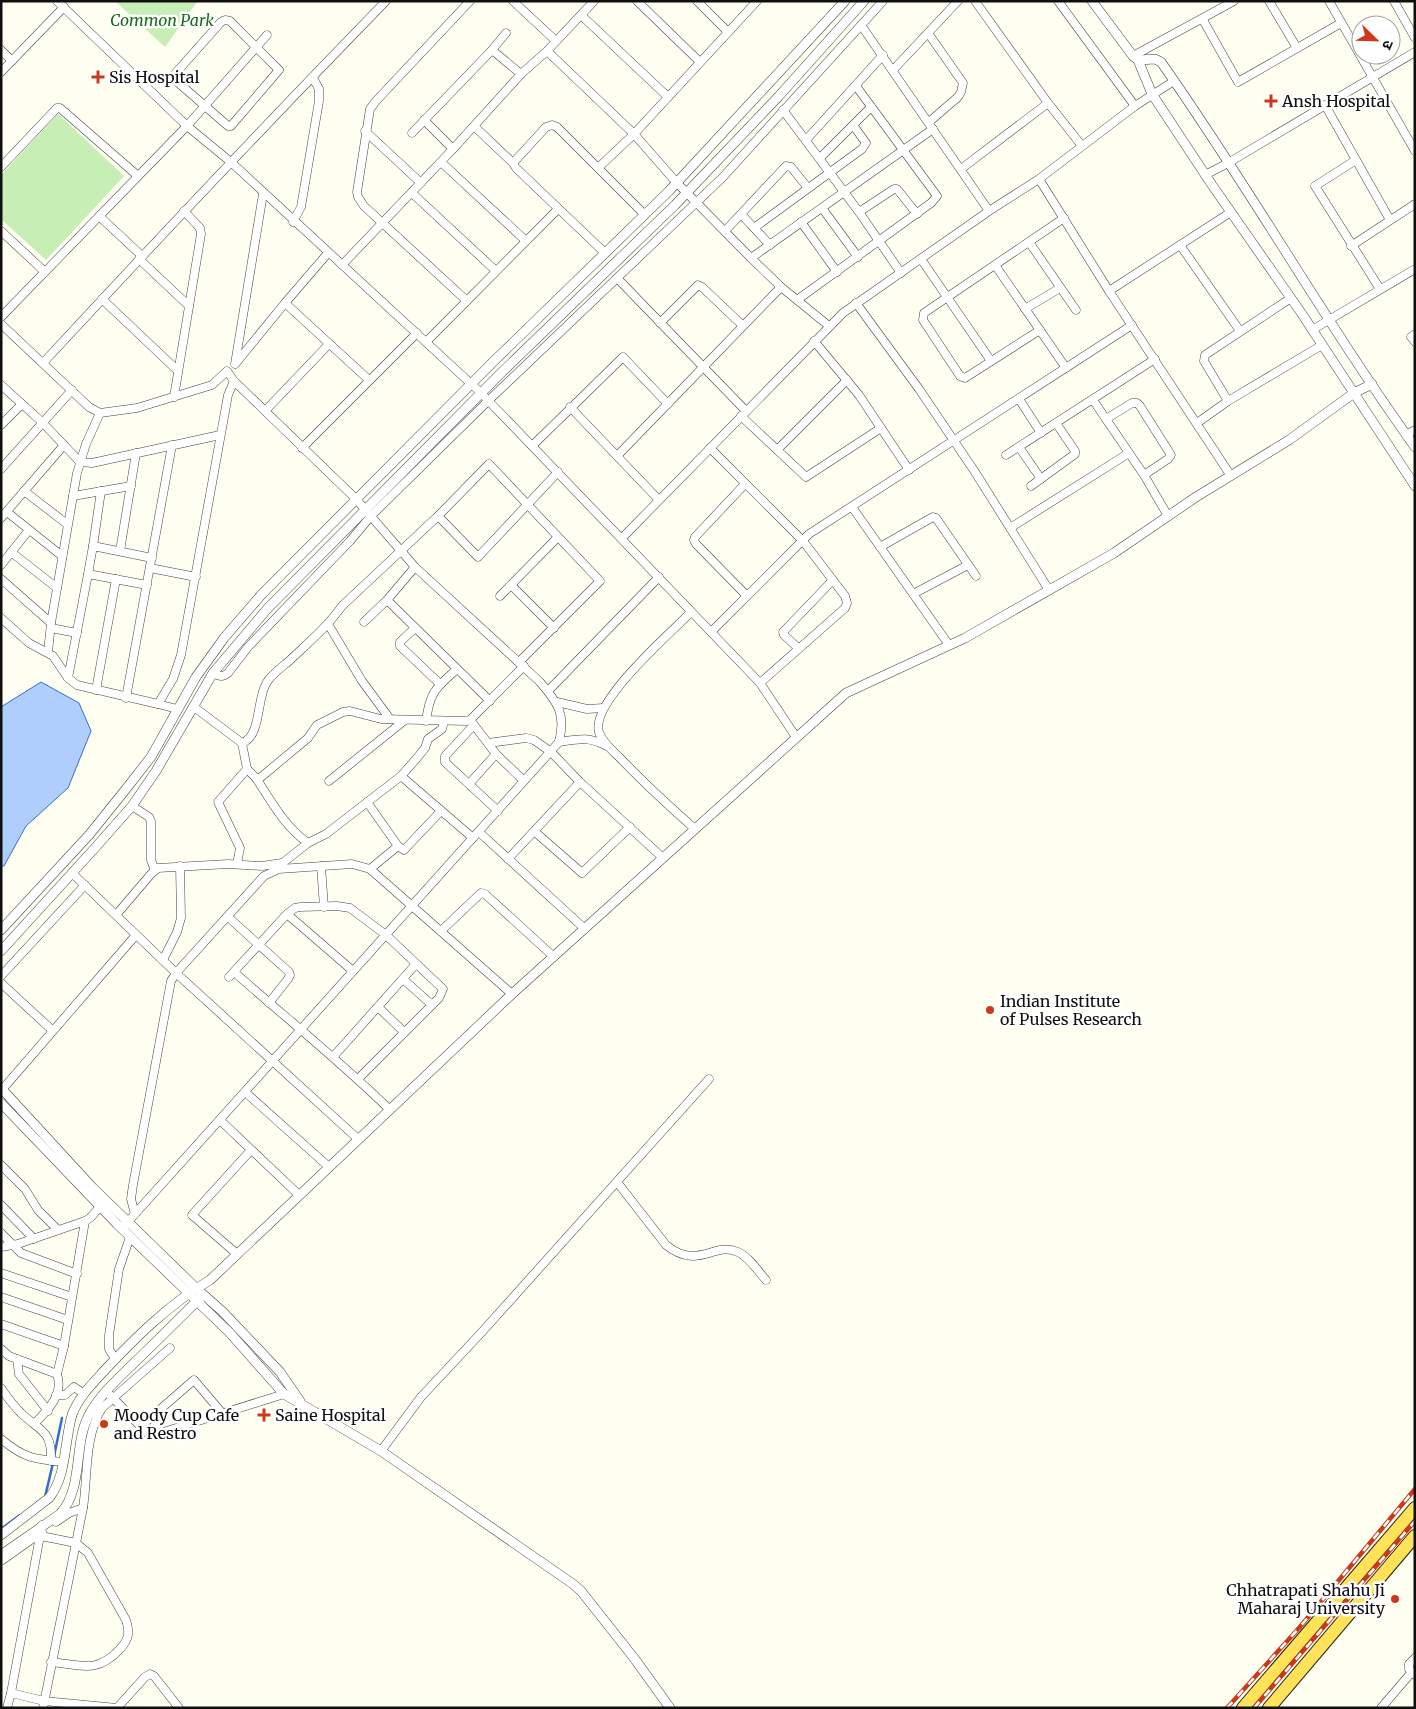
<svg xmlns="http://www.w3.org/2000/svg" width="1416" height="1709" viewBox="0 0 1416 1709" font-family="Merriweather,'Noto Sans Devanagari',serif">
<rect width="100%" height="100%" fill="#fefff0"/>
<g fill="#c6eeb5">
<path d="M115 1H197V2L165 47Z"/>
<path d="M58 114 124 176 46 260 1 219V175Z"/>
</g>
<path fill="#afcefc" stroke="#2f6eda" d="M41 682 79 703 91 731 68 788 26 826 4 866H1V707Z"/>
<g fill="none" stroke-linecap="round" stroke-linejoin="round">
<g stroke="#2f6eda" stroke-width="2.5">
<path d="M54 1456 62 1418"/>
<path d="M45 1497 53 1463"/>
<path d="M1 1529 20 1515"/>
</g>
<defs>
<g id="minor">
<path d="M57 1 187 126 232 163 481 393 760 683 796 737"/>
<path d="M513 1 556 41"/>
<path d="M637 1 700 62"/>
<path d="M697 1 728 32"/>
<path d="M975 1 1048 103 1082 146"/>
<path d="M1058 1 1135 106"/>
<path d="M1269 1 1297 48"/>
<path d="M1329 1 1415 151"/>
<path d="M1394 1 1415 38"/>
<path d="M581 15 668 97"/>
<path d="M225 20 230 21 279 70 231 126H228L174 79V75L221 22Z"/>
<path d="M1203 20 1238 82 1341 23"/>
<path d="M861 25 989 211"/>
<path d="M928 33 963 83 961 92 958 97 929 122"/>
<path d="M1 50 12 61"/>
<path d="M492 50 521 74"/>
<path d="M547 51 634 134 676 182 751 258 781 287 829 326"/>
<path d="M1133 56 1234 1"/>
<path d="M893 70 958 1"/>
<path d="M1 72 64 7"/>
<path d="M1325 105 1390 220"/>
<path d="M783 110 859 212 901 273"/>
<path d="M424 120 453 149"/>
<path d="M474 126 513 163 516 168 605 253"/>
<path d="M365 131 421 183"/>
<path d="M412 133 492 50 506 33"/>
<path d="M806 140 883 55"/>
<path d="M820 158 871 107"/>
<path d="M1356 160 1315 186 1380 289"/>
<path d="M441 162 526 241"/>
<path d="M513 163 546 127 552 125 557 127 645 215"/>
<path d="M1 167 57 108H60L138 176"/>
<path d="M598 168 634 134 757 1"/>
<path d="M961 169 1048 103"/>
<path d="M1205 175 1228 163 1415 52"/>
<path d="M1039 179 1109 291 1231 476"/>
<path d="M412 193 496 271"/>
<path d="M822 208 858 257"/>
<path d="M859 212 894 189H897L917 214"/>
<path d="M741 214 770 245"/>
<path d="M99 216 142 256"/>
<path d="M293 222 301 207 319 101V89L313 78"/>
<path d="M801 222 837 272"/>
<path d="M754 228 862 149 866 143 853 125"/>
<path d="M1 231 45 272"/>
<path d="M725 231 786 166 791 167 808 188"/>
<path d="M1029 242 1076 310"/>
<path d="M1180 245 1240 331"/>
<path d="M1351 246 1415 204"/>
<path d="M328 253 285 303 369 380"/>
<path d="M751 258 933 129"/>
<path d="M139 259 189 306"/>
<path d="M921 259 991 361"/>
<path d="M342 265 453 149 521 74 547 51 594 1"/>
<path d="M995 265 1066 368"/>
<path d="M617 278 746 411"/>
<path d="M1109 291 1231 212"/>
<path d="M102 299 178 371"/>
<path d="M797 300 931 203 937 196 856 86"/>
<path d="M467 301 364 206 358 197 357 192 370 109 376 101 470 1"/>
<path d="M856 303 919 389 975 472 1049 590"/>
<path d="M1025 309 1060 288"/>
<path d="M1 317 187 126 267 35"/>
<path d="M660 323 698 285 702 287 743 326"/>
<path d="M1 324 89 407 100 413 137 408 212 385 227 371 234 381 356 499 415 567 540 682C558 703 566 714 559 742L125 1225"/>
<path d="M1040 330 965 378 960 376 923 320 924 313 1064 218"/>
<path d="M1312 330 1415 269"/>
<path d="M1415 334 1411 337 1415 342"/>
<path d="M814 341 859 395 909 470"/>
<path d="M426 342 558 209"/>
<path d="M43 363C156 241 270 120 386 1"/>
<path d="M236 363 285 303"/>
<path d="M235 364 263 194"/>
<path d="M1 385 42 422 80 462 92 463 220 435"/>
<path d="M174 397 201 234 200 228 184 211"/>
<path d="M1019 399 1041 433"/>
<path d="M1093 400 1144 475 1168 516"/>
<path d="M1228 401 1204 361 1205 355 1291 298"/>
<path d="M570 407 659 500"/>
<path d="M265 411 329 344"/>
<path d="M741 416 806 477 881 428"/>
<path d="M1106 419 1132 403H1137L1140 406 1171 455 1168 459 1144 475"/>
<path d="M1197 423 1228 401 1322 345"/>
<path d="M1 425 22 404"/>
<path d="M1406 435 1415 430"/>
<path d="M532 446 623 357 668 404"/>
<path d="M1019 447 1041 479"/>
<path d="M302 448 417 333"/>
<path d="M710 448 803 541 845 596 847 603 845 608 760 683"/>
<path d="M778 449 847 380"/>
<path d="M1006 455 1155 359"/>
<path d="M617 456 781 287"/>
<path d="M1 469 72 390"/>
<path d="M745 484 695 537 694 540 696 544 747 596"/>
<path d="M1031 486 1075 454V451L1056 423"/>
<path d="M24 491 67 524"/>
<path d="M73 496 131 486"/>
<path d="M852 507 949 645"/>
<path d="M7 512 62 556"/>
<path d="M438 516 478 557 558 472"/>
<path d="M1 518 64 445"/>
<path d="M1010 528 1129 453"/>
<path d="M622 538 843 313 989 211 1039 179 1135 106 1174 81"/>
<path d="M93 546 101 491"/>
<path d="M880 547 933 517 936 518 976 576"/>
<path d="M120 551 136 453"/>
<path d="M11 552 57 588"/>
<path d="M1 565 29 530"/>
<path d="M150 568 196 577"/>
<path d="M1 579 51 623"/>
<path d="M147 585 88 574 93 546 152 558"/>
<path d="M511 585 554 628"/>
<path d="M913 594 968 565"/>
<path d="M500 596 558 537"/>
<path d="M387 600 490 701"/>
<path d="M691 612C671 633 590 702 599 732 602 742 613 751 620 758 644 783 669 806 695 829"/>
<path d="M1 618 29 643 53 656 68 678 77 685 158 704 173 679 181 655 228 395 234 381"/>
<path d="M364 622 387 600 415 567"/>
<path d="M328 624 362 681 390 719"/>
<path d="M51 628 77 633"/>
<path d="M415 628 400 642V646L440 684"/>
<path d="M712 631 809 534 1132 325"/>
<path d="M798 648 784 635 783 632 832 581"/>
<path d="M48 652 51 623 77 473 86 444 100 413"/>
<path d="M520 661 600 581 489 464 438 516 342 606C327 627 308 643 289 661 282 667 272 674 267 682 256 698 262 736 242 743L247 769 256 778H260L308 738 317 725 343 712 350 711 381 719 466 721 470 720 524 666"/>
<path d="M213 673C219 676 222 678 228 673L248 647 350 541 371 516 488 401 723 177 883 1"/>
<path d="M68 678 88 574"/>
<path d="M96 690 116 579"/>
<path d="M548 691 659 577"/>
<path d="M126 698 172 445"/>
<path d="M557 702 587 709 603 708"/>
<path d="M158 704 177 709"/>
<path d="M194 707 242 743"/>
<path d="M426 721C430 691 436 688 457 669"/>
<path d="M471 721 496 754 524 781"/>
<path d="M473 726 445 756V762L498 811"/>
<path d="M559 742C579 739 588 736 607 746"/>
<path d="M488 743 526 738 534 740 551 752 580 782 663 858"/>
<path d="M401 776 417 758 425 748 428 739 442 729 444 721"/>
<path d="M256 778C271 801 285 827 308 843L326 834 401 776 473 838"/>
<path d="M329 781 405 720"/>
<path d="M469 784 496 754"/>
<path d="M367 802 398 846 404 850 441 811"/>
<path d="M132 806 149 817 151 821V860L155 870"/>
<path d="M534 831 582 873 630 827"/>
<path d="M479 832 585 929"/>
<path d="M508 859 580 782"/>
<path d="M237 864 240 848 218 802 247 769"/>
<path d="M280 865 308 843"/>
<path d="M321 866 324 907"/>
<path d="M370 869 398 846"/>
<path d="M72 873 176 973 358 1139"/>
<path d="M287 914 295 908 300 907 337 906 350 908 386 935 443 989 439 998 358 1079"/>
<path d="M116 915 151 874 158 868 228 864 262 866 282 863"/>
<path d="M228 917 289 972 290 975 288 979 269 1003"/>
<path d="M441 931 481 893 485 894 554 957"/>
<path d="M163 960 177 932 181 918 180 866"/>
<path d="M234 972C286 1018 340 1061 390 1110"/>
<path d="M1 976 85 885"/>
<path d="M229 977 287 914 353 971"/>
<path d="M403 979 432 1005"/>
<path d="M1 983 52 1030"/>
<path d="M378 1007 404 1032"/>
<path d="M333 1057 416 964"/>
<path d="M1 1091 136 935"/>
<path d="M245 1092 329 1167"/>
<path d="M220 1120 299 1195"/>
<path d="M1 1165 25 1189 38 1210 58 1230"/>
<path d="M617 1182 666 1245C698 1271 714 1241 738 1252 749 1257 758 1271 766 1280"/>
<path d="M1 1205 34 1239"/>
<path d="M135 1214 131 1199 133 1185 171 981 176 973 264 876 279 869 352 864 370 869 512 994"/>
<path d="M1 1233 21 1253 77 1274"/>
<path d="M1 1247 18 1244 85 1221 90 1218 100 1207"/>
<path d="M237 1254 192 1215 251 1150"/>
<path d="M1 1273 72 1297"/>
<path d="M1 1297 68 1320"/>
<path d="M1 1324 64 1346"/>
<path d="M1 1349 9 1356 57 1374C64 1395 48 1410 34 1424"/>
<path d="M17 1359 19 1374 48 1411"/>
<path d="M115 1359 109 1349V1335L119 1269 130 1237"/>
<path d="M57 1374 64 1346 85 1221"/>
<path d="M1 1388C7 1397 14 1406 21 1413 41 1432 52 1430 51 1461"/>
<path d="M56 1395H65L74 1387 84 1394"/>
<path d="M110 1395 147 1433 154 1435 284 1394"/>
<path d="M141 1426 194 1380 222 1413"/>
<path d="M1 1439C24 1458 33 1459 63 1462"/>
<path d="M381 1451 421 1397 481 1333 709 1079"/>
<path d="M56 1522 69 1513 83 1508"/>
<path d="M42 1525 11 1693 44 1701 117 1708"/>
<path d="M41 1536 76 1543 88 1553 126 1620C130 1633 129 1639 120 1649 97 1674 81 1665 51 1662"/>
<path d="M1 1561 42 1532"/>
<path d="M1415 1658 1409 1664V1669L1415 1675"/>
<path d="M7 1708 11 1693"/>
<path d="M43 1708 83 1508C88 1477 84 1436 102 1408L170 1348"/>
<path d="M117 1708 145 1677 150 1674 154 1676 179 1708"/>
<path d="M1381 1708 1411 1673"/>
</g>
<g id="tertiary">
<path d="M1092 1 1133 56 1138 60 1152 94 1212 185 1302 314 1415 486"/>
<path d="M1138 60 1155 59 1161 62C1250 188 1325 322 1415 447"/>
<path d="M1 930 89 835 122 794 151 757 196 677 224 638 262 594 495 360 669 191 845 1"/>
<path d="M1 951 94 849 132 806 156 771 213 673 268 608 500 374 675 205 779 96 864 1"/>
<path d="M1 1088 92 1187 196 1288 223 1312 280 1372 300 1401"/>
<path d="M1 1103 117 1224 230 1333 284 1394 381 1451 573 1584 581 1591 634 1658 670 1708"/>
<path d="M1 1535 49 1498C67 1476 64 1442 72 1415 78 1398 92 1384 103 1372 135 1338 169 1304 210 1280L512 994 846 693 965 638 1114 553 1196 497 1289 440 1354 393 1372 384"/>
<path d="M1 1555 60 1514C84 1488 73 1444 89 1415 100 1394 120 1377 137 1360 158 1340 179 1319 200 1298"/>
</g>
<g id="trunk">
<path d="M1243 1708 1415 1508"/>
<path d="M1269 1708 1415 1536"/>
</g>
</defs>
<use href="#minor" stroke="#424242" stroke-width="9"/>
<use href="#tertiary" stroke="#424242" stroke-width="10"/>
<use href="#trunk" stroke="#202020" stroke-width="14"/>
<use href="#minor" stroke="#fff" stroke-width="8"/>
<use href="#tertiary" stroke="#fff" stroke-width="9"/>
<use href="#trunk" stroke="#ffe257" stroke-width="12"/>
<defs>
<g id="rail">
<path d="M1227 1708 1299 1628 1415 1489"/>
<path d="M1254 1708 1415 1521"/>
</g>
</defs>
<use href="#rail" stroke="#cd3918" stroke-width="4.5"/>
<use href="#rail" stroke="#fff" stroke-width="2.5" stroke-dasharray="8" stroke-linecap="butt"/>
</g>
<g fill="#cd3918" stroke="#fff" stroke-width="2">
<path d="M95.5 69.5h5v5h5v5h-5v5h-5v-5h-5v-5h5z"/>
<path d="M1268.5 93.5h5v5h5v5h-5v5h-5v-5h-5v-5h5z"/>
<circle cx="990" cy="1010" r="5"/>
<path d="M261.5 1407.5h5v5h5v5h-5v5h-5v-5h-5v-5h5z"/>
<circle cx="104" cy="1424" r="5"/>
<circle cx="1395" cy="1599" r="5"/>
</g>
<g text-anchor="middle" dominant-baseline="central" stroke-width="5" stroke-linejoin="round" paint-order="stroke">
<g font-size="16" font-style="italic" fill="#186d1a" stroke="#fff">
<text x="162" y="20">Common Park</text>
</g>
<g font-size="16" fill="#0f0f0f" stroke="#fff" text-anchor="start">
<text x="109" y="77">Sis Hospital</text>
<text x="1282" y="101">Ansh Hospital</text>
<text x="1000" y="1001">Indian Institute<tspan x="1000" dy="18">of Pulses Research</tspan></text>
<text x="114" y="1415">Moody Cup Cafe<tspan x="114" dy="18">and Restro</tspan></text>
<text x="275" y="1415">Saine Hospital</text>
<text x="1385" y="1590" text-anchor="end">Chhatrapati Shahu Ji<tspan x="1385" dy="18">Maharaj University</tspan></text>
</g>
</g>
<rect width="1416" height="1709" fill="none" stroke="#0f0f0f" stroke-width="5"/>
<g transform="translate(1376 40) rotate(113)"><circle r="24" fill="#ffffff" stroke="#9f9f9f"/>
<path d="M0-4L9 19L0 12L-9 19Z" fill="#cd3918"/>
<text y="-8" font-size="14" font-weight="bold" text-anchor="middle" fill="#0f0f0f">उ</text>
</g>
</svg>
